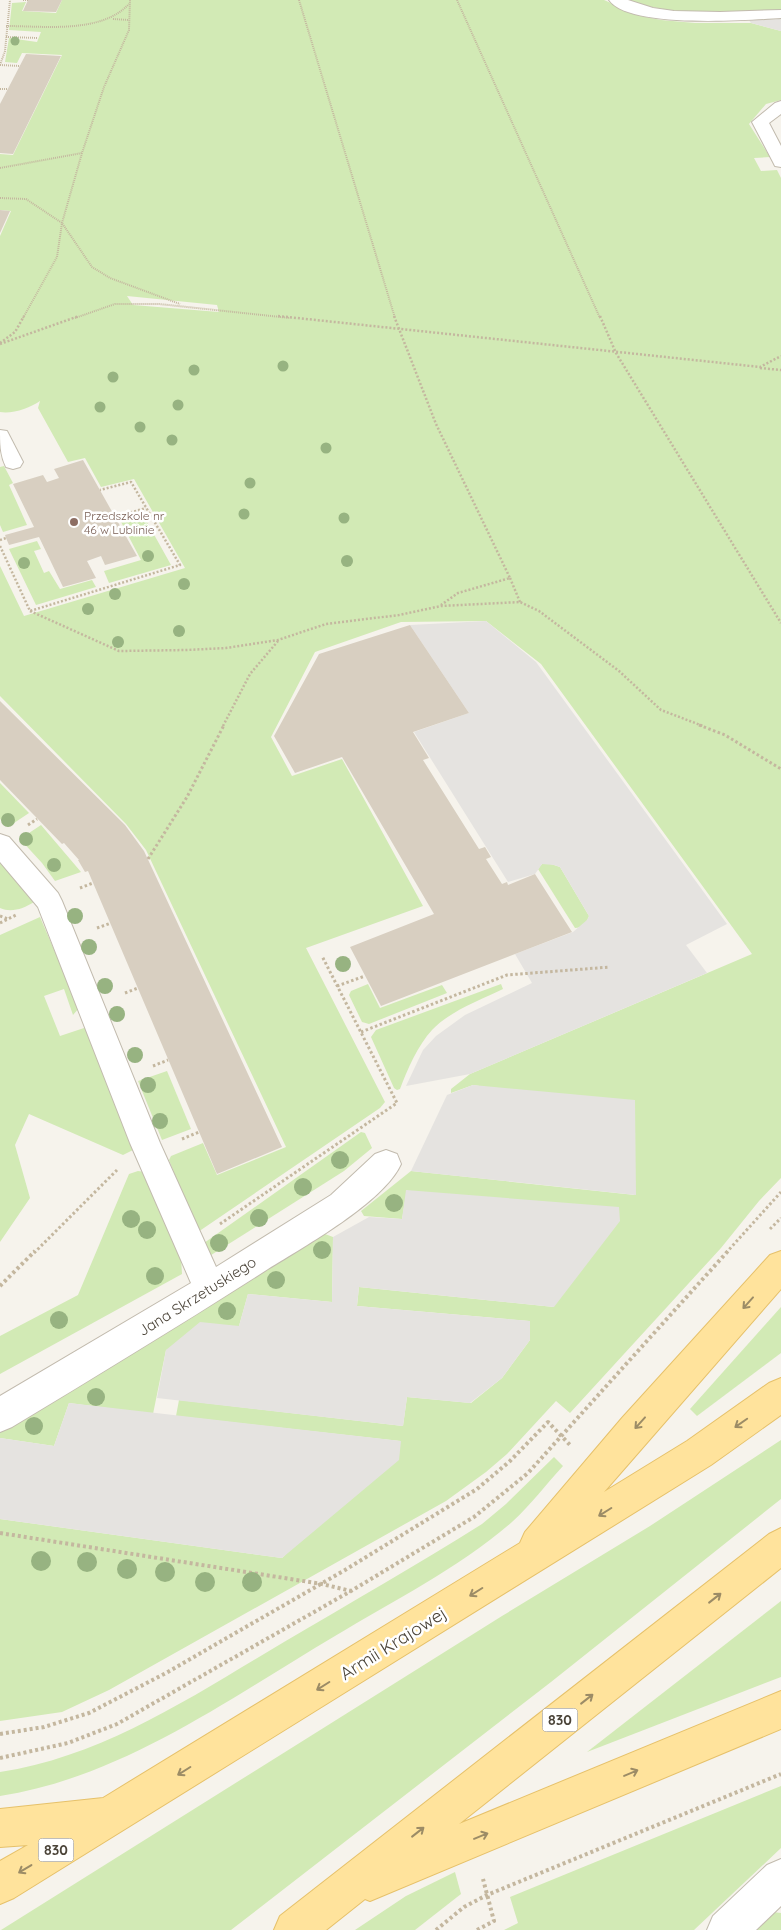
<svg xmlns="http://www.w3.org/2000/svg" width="781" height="1930" viewBox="0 0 781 1930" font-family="Quicksand,sans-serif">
<rect width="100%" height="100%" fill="#f6f3ec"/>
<g fill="#d2eab5" fill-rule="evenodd">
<path d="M62 0H604L641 16 661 20 695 23H751L781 31V100L766 104 749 124 770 157 754 158 761 171 777 170 781 178V1178L759 1201 721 1248 570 1413 556 1401 507 1454 486 1472 446 1501 109 1690 62 1712 0 1721V1519L282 1558 400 1441 176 1416 179 1400 403 1426 407 1397 471 1403 502 1378 530 1340 529 1321 357 1306 359 1287 554 1307 407 1190 402 1219 364 1216 361 1211 411 1171 635 1195 492 1088 473 1085 451 1093V1089L470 1074 752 954 541 664 486 621 401 622 315 652 271 737 292 776 342 759 423 906 306 948 385 1102 380 1108 198 1232 169 1160 171 1156 203 1143 217 1175 286 1147 146 850 126 824 0 696V566L24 616 185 568 134 479 101 487 85 458 68 462 38 408 40 401C30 408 13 414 0 412V236L11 211 0 210V154L13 155 62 55 22 53 17 63 5 62 9 38 37 42 41 32 9 30 12 3 26 2 22 11 56 13ZM127 296 217 305 219 312 133 305Z"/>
<path d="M628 0H781V10C730 12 677 18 628 0Z"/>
<path d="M4 466 13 483 9 485 27 525 3 532 0 525V467Z"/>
<path d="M142 513 171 565 109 583 104 571 141 560 119 518Z"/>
<path d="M37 541 41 549 34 551 44 573 49 571 60 589 92 580 96 587 36 605 9 549Z"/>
<path d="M0 783 29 813 8 827 0 819Z"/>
<path d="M41 825 81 872 55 881 42 863 20 839Z"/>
<path d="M0 858 34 902C23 909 11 913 0 908Z"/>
<path d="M548 863 560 867 589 916C587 922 582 928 575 928L538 869 542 864Z"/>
<path d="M40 917 79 1008 73 1015 64 989 44 996 60 1036 87 1027 133 1150 123 1155 29 1114 15 1145 30 1198 0 1242V935Z"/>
<path d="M368 984 380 1008 442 985 447 993 369 1024 362 1022 349 995 351 991Z"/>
<path d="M501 984 503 989C480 1000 450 1011 432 1030 418 1045 407 1070 400 1089L397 1090 394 1088 371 1037 376 1030Z"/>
<path d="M167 1071 191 1129 162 1140 138 1081Z"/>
<path d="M361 1132 365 1133 372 1148 344 1171 208 1257 204 1243Z"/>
<path d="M138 1171 145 1172 181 1257 182 1274 0 1374V1336L78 1295 129 1174Z"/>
<path d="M325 1234 333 1237 332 1302 248 1294 239 1326 166 1350 153 1414 69 1403 54 1446 0 1438V1426Z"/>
<path d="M781 1307V1353L697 1416 690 1409Z"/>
<path d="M781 1440V1499L551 1682 231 1930H1L502 1616 650 1526Z"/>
<path d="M554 1457 563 1466C546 1484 531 1505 512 1522 459 1568 395 1600 335 1636 230 1698 123 1777 0 1796V1772C105 1756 194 1695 284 1642 350 1603 417 1565 482 1524L506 1504Z"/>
<path d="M781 1601V1677L587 1752Z"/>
<path d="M781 1786V1848L694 1930H504L518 1923 510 1897Z"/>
<path d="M455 1872 461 1894 415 1930H355L406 1896Z"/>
<path d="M773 1912 781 1913V1930H746Z"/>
</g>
<g fill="#e5e3e0">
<path d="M781 10V31L751 23 743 12Z"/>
<path d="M486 621 536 662 727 924 686 945 707 973 470 1074 406 1086 423 1050 436 1036 465 1015 532 983 515 954 573 932 587 920 589 916 560 867 554 865 542 864 535 874 508 882 414 732 469 713 410 625Z"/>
<path d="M473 1085 635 1100 636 1195 411 1171 447 1095Z"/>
<path d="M406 1190 619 1207 620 1221 554 1307 359 1287 357 1306 530 1321V1340L502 1378 470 1403 407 1397 403 1426 157 1398 166 1350 200 1322 239 1326 248 1294 332 1302 333 1237 369 1217 402 1219Z"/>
<path d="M69 1403 401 1441 399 1460 282 1558 0 1519V1438L54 1446Z"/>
</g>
<g fill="#d8cfc1">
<path d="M28 0H62L56 12 23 11Z"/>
<path d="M26 54 61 56 13 154 0 153V104Z"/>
<path d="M0 210 10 211 0 233Z"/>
<path d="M83 460 137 556 105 565 101 556 87 561 96 578 63 587 39 537 9 545 6 538 5 535 34 527 13 484 43 475 47 482 59 478 54 469Z"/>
<path d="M410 625 469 713 413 732 429 758 423 760 479 849 485 847 491 857 486 859 502 884 507 882 508 885 535 874 572 932 381 1006 350 947 434 914 342 757 295 773 274 736 319 654Z"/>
<path d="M0 701 125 825 144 851 282 1147 217 1174 88 871 85 872 78 860H79L64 843 62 844 0 780Z"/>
</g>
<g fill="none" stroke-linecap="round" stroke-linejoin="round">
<defs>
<g id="minor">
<path d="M609 0H628L653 8 674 11 720 12 781 10V18C748 20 629 29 609 0Z"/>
<path d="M781 101V114L769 123 781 146V167L775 166 773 162 752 122 775 103Z"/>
<path d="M0 430 7 431 23 462 20 467 13 469 6 467C0 455 0 443 0 430Z"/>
<path d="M0 834 9 837 58 893 62 901 160 1143 216 1267 331 1195 375 1154 386 1150 397 1154 401 1164C384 1202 305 1246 268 1269 184 1323 98 1375 12 1427L0 1432V1396L191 1283 130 1143 38 907 0 862Z"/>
<path d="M781 1859V1906L756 1930H707L713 1916 767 1865Z"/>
</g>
<g id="major">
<path d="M781 1251V1289L604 1492 687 1441 769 1383 781 1378V1415L711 1465 14 1898 0 1904V1861L28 1845 0 1847V1809L103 1798 520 1543 525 1532 622 1418 770 1255Z"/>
<path d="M781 1528V1568L459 1824 781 1691V1729L370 1901 365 1899 326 1930H274L280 1916 769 1534Z"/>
</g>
</defs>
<use href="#minor" stroke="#c2bbae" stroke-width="2"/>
<use href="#major" stroke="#e6c16a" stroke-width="2"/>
<g stroke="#c4b79f" stroke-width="2" stroke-dasharray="1 1" stroke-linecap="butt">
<path d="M23 0H28"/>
<path d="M299 0 395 318"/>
<path d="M457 0 600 318"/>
<path d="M113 19 129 20"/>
<path d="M6 26C44 26 101 34 129 4"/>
<path d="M6 37 38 38"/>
<path d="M0 65 5 51 10 0"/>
<path d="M0 65 20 66"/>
<path d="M0 89H8"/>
<path d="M0 168 82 153"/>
<path d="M0 198 26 199 62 223 92 267 110 278 180 304"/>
<path d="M23 318 57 257 62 223 82 153 104 87 129 30 130 0"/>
<path d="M75 318 115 304H159L290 318"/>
</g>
<g stroke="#c4b79f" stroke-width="2.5" stroke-dasharray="2 2" stroke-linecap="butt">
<path d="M278 316 760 367 781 356"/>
<path d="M394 316 436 424 510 578 458 593 441 605"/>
<path d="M600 316 616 353 781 623"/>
<path d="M0 343 15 332 24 316"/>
<path d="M0 344 79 316"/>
<path d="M760 368 781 370"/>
<path d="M115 517 146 508"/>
<path d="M0 540 6 538"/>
<path d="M0 546 30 611 180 565 131 482 100 490"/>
<path d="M510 578 520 602"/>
<path d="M30 611 119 651 187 650 226 648 278 640 326 624 399 615 441 606 520 602 539 611 619 671 661 710 703 726"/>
<path d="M223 726 250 674 278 641"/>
</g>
<g stroke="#c4b79f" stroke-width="3" stroke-dasharray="2.5 2.5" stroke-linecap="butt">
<path d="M699 725 725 735 781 769"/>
<path d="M28 825 37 819"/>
<path d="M148 859 187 797 224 725"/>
<path d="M80 888 93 883"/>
<path d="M0 916 8 919"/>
<path d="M0 923 16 915"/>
<path d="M97 928 111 923"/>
<path d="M337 986 365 976"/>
<path d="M125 993 138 988"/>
<path d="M361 1032 507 975 610 967"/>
<path d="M153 1066 168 1060"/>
<path d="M182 1139 199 1132"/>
<path d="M220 1224 397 1103 322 956"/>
<path d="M770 1229 781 1218"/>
<path d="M34 1253 117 1170"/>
<path d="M726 1253 781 1192"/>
</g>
<g stroke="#c4b79f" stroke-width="4" stroke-dasharray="3 3" stroke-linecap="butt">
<path d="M0 1286 35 1251"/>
<path d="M0 1533 322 1584 351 1591"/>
<path d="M0 1734 44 1727 89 1713 166 1673 345 1570 477 1489 510 1461 548 1422 570 1445"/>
<path d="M0 1758 68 1743 117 1724 351 1591 474 1517 528 1473 728 1251"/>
<path d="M436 1930 464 1907 487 1895 781 1774"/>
<path d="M477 1930 494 1921 483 1879"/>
</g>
<use href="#minor" fill="#fff" fill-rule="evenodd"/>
<use href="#major" fill="#ffe39c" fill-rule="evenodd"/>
</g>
<g fill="#97b381">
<circle cx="15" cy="41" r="4.5"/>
<circle cx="283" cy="366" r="5.5"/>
<circle cx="194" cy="370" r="5.5"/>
<circle cx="113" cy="377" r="5.5"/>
<circle cx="178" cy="405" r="5.5"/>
<circle cx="100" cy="407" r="5.5"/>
<circle cx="140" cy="427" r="5.5"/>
<circle cx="172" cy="440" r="5.5"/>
<circle cx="326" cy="448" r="5.5"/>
<circle cx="250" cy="483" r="5.5"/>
<circle cx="244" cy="514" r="5.5"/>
<circle cx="344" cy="518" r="5.5"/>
<circle cx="148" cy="556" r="6"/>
<circle cx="347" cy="561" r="6"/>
<circle cx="24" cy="563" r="6"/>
<circle cx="184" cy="584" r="6"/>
<circle cx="115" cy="594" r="6"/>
<circle cx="88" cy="609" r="6"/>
<circle cx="179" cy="631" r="6"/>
<circle cx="118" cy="642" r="6"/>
<circle cx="8" cy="820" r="7"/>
<circle cx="26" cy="839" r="7"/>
<circle cx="54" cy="865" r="7"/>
<circle cx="75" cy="916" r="8"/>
<circle cx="89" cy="947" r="8"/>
<circle cx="343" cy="964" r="8"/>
<circle cx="105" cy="986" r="8"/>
<circle cx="117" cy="1014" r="8"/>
<circle cx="135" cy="1055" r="8"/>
<circle cx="148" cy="1085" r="8"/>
<circle cx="160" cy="1121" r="8"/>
<circle cx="340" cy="1160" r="9"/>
<circle cx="303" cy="1187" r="9"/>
<circle cx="394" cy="1203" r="9"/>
<circle cx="259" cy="1218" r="9"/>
<circle cx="131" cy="1219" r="9"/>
<circle cx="147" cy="1230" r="9"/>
<circle cx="219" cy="1243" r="9"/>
<circle cx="322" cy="1250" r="9"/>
<circle cx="155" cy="1276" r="9"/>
<circle cx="276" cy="1280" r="9"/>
<circle cx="227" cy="1311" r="9"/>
<circle cx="59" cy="1320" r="9"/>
<circle cx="96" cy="1397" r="9"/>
<circle cx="34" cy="1426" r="9"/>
<circle cx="41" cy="1561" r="10"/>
<circle cx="87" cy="1562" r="10"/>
<circle cx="127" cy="1569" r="10"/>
<circle cx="165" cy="1572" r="10"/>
<circle cx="205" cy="1582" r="10"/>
<circle cx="252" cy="1582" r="10"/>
</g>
<defs><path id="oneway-shaft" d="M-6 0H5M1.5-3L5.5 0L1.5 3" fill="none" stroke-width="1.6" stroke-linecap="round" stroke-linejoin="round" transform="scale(1.25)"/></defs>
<g stroke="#9c8c66">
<use href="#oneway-shaft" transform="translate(748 1303) rotate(132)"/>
<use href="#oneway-shaft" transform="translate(640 1423) rotate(132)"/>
<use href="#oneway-shaft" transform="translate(741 1423) rotate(145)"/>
<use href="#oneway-shaft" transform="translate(605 1512) rotate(148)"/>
<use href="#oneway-shaft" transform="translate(476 1592) rotate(148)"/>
<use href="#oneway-shaft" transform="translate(715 1598) rotate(-38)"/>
<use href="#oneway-shaft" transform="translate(323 1686) rotate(148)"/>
<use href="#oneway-shaft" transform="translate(587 1699) rotate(-38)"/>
<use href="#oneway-shaft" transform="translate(184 1771) rotate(148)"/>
<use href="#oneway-shaft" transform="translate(631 1773) rotate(-23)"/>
<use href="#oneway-shaft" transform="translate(418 1832) rotate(-38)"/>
<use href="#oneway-shaft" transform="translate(481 1836) rotate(-22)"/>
<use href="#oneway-shaft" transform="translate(25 1869) rotate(149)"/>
</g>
<circle fill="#8d6e63" stroke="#fff" stroke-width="2" cx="74" cy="522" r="5"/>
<g text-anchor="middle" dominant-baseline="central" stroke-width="5" stroke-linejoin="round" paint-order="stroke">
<g font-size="12" fill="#785e54" stroke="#fff" text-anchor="start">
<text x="84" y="515">Przedszkole nr<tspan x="84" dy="14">46 w Lublinie</tspan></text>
</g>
<g fill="#fff" stroke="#817c74" stroke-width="1">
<rect x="542.5" y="1708.5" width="35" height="23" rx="4"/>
<rect x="38.5" y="1838.5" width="35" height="23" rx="4"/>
</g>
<g font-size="14" font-weight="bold" fill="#4b4439">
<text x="560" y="1720">830</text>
<text x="56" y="1850">830</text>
</g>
<g font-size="15" fill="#4b4439" stroke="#fff">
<text transform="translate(197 1296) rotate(-32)">Jana Skrzetuskiego</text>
</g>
<g font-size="18" fill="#4b4439" stroke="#fff">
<text transform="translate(393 1643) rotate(-32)">Armii Krajowej</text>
</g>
</g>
</svg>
